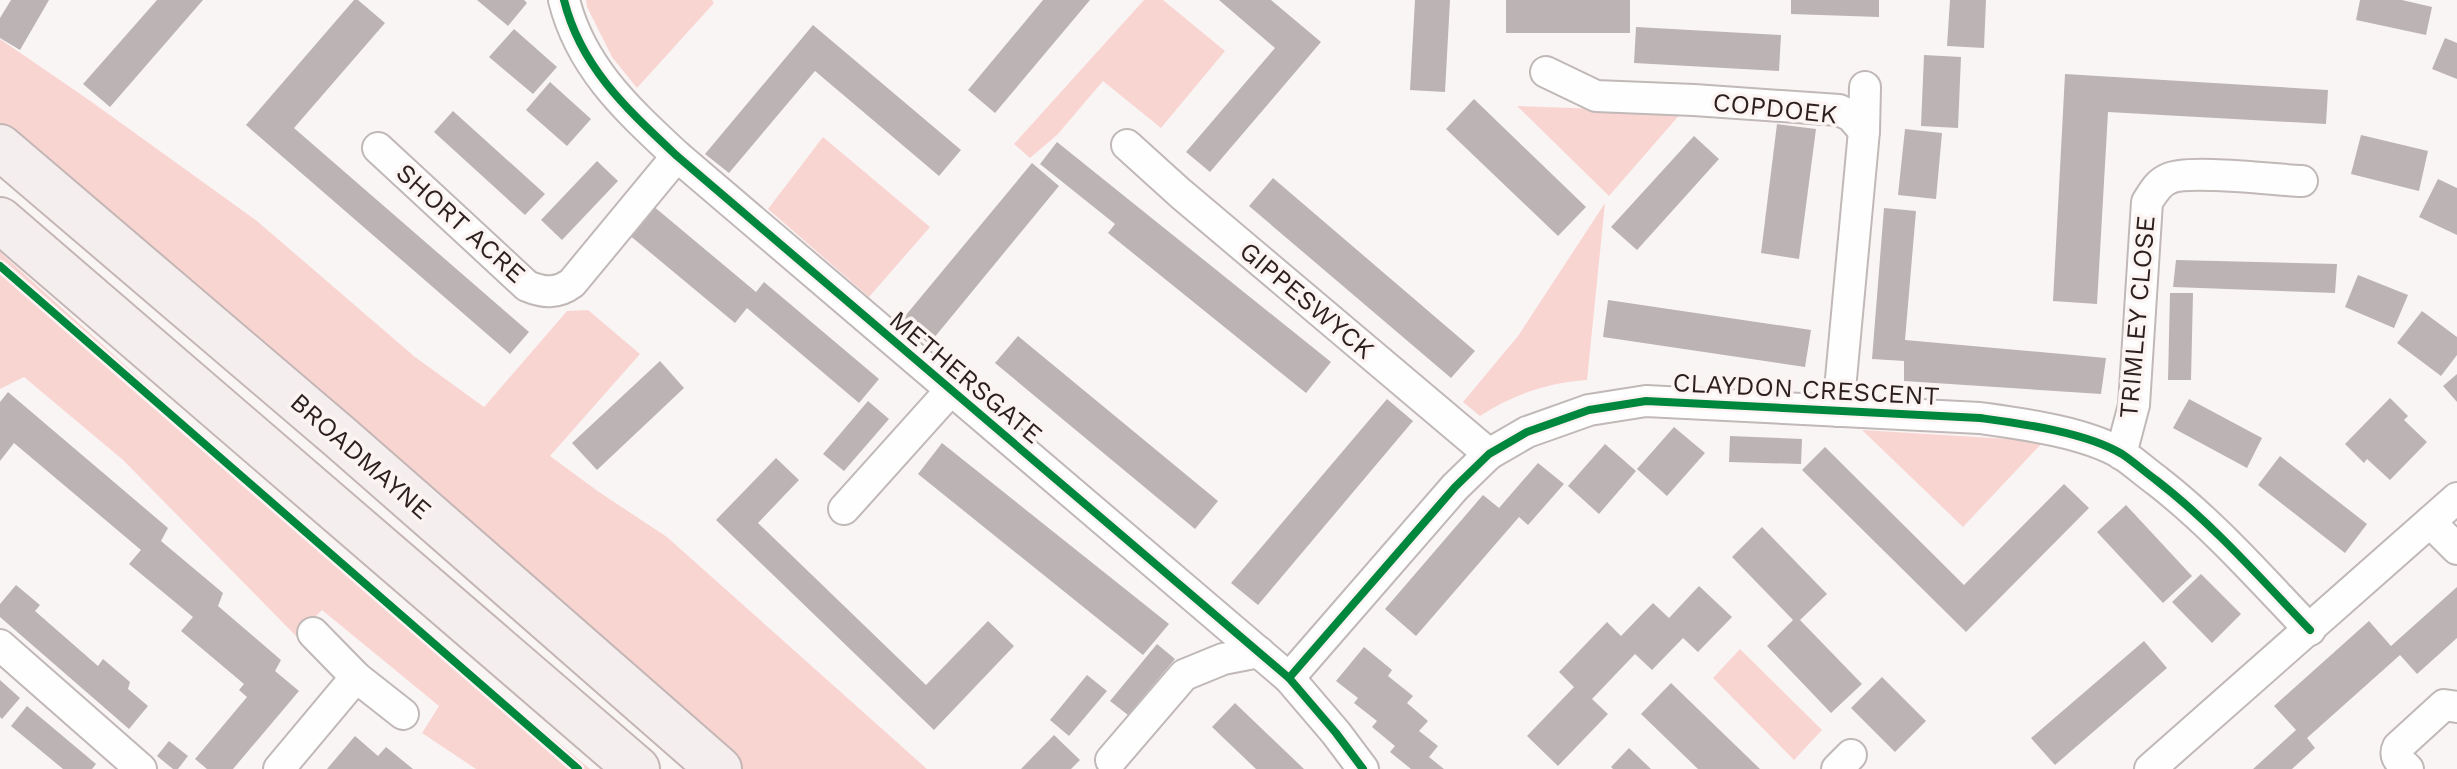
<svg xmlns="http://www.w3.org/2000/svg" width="2457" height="769" viewBox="0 0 2457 769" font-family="'Work Sans',sans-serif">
<rect width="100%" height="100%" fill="#faf5f5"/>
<g fill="#f9d5d2">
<path d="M586 0H712L714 3 637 88 612 57 587 7Z"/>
<path d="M1144 0H1163L1225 51 1161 128 1103 81 1057 135 1030 158 1014 144Z"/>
<path d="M0 39 89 100 257 221 415 357 484 407 567 311 588 310 640 354 550 456 599 492 667 537 927 769H733L0 135Z"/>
<path d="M1517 106 1682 112 1609 196Z"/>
<path d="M823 137 930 227 869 297 768 209Z"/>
<path d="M1605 203 1587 380C1547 383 1514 394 1480 416L1463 402 1518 336Z"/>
<path d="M0 252 357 575 590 769H476L422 733 439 706 322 610 296 636 123 460 24 377 0 389Z"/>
<path d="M1862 430 2044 441 1963 527Z"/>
<path d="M1740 649 1822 730 1794 760 1713 678Z"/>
</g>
<g fill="#bcb4b4">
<path d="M11 0H49L20 50 0 38V18Z"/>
<path d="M157 0H203L110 107 83 84Z"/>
<path d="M354 0H358L385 23 294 128 529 332 510 354 246 125Z"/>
<path d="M477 0H524L527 3 508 26Z"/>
<path d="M1043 0H1090L995 113 968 90Z"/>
<path d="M1219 0H1271L1321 42 1210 172 1186 152 1275 48Z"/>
<path d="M1415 0H1450L1445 92 1410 90Z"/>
<rect x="1506" y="0" width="124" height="33"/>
<path d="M1791 0H1879V17L1791 14Z"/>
<path d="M1950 0H1986L1984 48 1947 46Z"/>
<path d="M2360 0H2402L2432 7 2426 35 2356 20Z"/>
<path d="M813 25 961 150 939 176 815 71 729 173 705 154Z"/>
<path d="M1636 27 1781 35 1779 71 1634 63Z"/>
<path d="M514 29 557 67 533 94 489 57Z"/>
<path d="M2445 38 2457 43V79L2432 69Z"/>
<path d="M1924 55 1961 57 1958 128 1921 126Z"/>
<path d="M2065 74 2328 90 2326 124 2108 112 2097 304 2053 301Z"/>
<path d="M550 82 591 119 567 146 526 110Z"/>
<path d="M1474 99 1586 207 1558 236 1446 129Z"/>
<path d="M453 111 545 194 525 215 434 132Z"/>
<path d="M1777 124 1816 129 1799 259 1761 253Z"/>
<path d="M1905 129 1942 133 1936 199 1898 195Z"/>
<path d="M2361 135 2428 151 2419 191 2351 174Z"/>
<path d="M1694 136 1719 159 1637 250 1611 227Z"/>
<path d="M1057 142 1331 362 1306 393 1108 233 1115 224 1040 164Z"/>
<path d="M597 161 618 181 562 240 541 220Z"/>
<path d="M1032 163 1059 186 929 344 901 321Z"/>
<path d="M1273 178 1475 351 1451 378 1249 206Z"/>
<path d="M2438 179 2457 188V235L2419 217Z"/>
<path d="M652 205 756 292 764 282 879 379 859 403 747 308 735 323 628 234Z"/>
<path d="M1884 208 1916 211 1905 340 2106 358 2101 394 1904 381V361L1872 359Z"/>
<path d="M2176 260 2337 264 2335 293 2173 287Z"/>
<path d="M2358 275 2408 295 2394 328 2345 307Z"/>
<path d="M2170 293H2193L2191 380H2168Z"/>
<path d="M1608 300 1811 330 1805 367 1603 337Z"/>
<path d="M2422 311 2457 337V355L2441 376 2397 343Z"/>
<path d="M1018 336 1218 501 1195 529 995 363Z"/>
<path d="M660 361 684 388 597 470 572 443Z"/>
<path d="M2457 374V402L2443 386Z"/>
<path d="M8 392 168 528 161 541 223 593 218 606 281 660 275 671 299 691 233 769H207L195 759 247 697 239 690 244 684 181 631 193 617 129 564 141 550 14 443 0 461V402Z"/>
<path d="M2390 398 2408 416 2404 420 2427 442 2390 480 2367 459 2364 463 2345 444Z"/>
<path d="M1387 399 1413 421 1258 605 1231 583Z"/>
<path d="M2189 399 2262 438 2247 468 2173 428Z"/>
<path d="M868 401 889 419 844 471 823 454Z"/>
<path d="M1674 427 1705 453 1667 496 1637 469Z"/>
<path d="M1730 436 1802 439 1801 464 1729 462Z"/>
<path d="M942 443 1169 624 1143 655 918 474Z"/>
<path d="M1605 444 1636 471 1599 514 1568 486Z"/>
<path d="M1825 447 1964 585 2064 484 2089 508 1966 632 1802 470Z"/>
<path d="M2280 456 2367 524 2345 553 2258 485Z"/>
<path d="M776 458 799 480 758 523 926 685 988 621 1014 646 934 730 716 520Z"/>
<path d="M1538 463 1564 484 1528 525 1519 517 1416 636 1385 609 1483 495 1499 508Z"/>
<path d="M2126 505 2192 576 2163 603 2097 532Z"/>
<path d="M1762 527 1827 594 1800 620 1862 684 1831 713 1767 646 1793 620 1732 557Z"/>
<path d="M2201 574 2241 614 2212 643 2172 602Z"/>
<path d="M16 585 40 605 35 611 98 666 103 659 130 682 128 689 148 706 129 729 0 617V604Z"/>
<path d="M1699 586 1732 617 1698 652 1683 638 1652 670 1635 654 1592 699 1608 714 1558 766 1527 736 1574 687 1559 672 1607 622 1621 636 1653 603 1669 618Z"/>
<path d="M2457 587V638L2417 674 2400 655 2307 738 2315 748 2292 769H2253L2296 730 2274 706 2369 621 2391 646Z"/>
<path d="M2144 641 2167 668 2055 765 2031 738Z"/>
<path d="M1157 644 1175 659 1128 715 1110 701Z"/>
<path d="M1364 647 1392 670 1388 676 1413 696 1407 703 1428 721 1419 731 1438 746 1429 757 1444 769H1411L1390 752 1395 746 1372 727 1377 721 1354 703 1358 698 1336 681Z"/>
<path d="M1087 675 1107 691 1069 736 1050 720Z"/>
<path d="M1882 677 1926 721 1895 752 1851 708Z"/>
<path d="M0 680 20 698 2 719 0 717Z"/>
<path d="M1671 683 1760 769H1698L1641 714Z"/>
<path d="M1235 703 1304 769H1256L1212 727Z"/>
<path d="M27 706 96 764 92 769H63L11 726Z"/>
<path d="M1054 735 1080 760 1071 769H1021Z"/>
<path d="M355 736 378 756 386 747 413 769H327Z"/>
<path d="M169 741 188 756 178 769H173L157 756Z"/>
<path d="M1629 748 1651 769H1613L1611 767Z"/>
</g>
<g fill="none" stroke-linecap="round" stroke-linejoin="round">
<defs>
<g id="street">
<path d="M564 0C581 68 628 110 677 156L1289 678 1336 733 1363 769"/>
<path d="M1546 72 1596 96 1694 100 1839 110 1851 116 1864 131 1838 411"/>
<path d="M1864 131 1865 87"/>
<path d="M1127 145 1180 193 1489 454"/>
<path d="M378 148 527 286C544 293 557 294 572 283L677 156"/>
<path d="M2121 454 2134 405 2147 202C2153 193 2158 183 2168 179 2187 169 2276 180 2302 181"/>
<path d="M844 509 950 391"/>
<path d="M2430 522 2457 549"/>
<path d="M313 633 356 677 403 714"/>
<path d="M0 645 141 769"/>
<path d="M1289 678 1455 487 1489 454 1527 432 1589 410 1646 401 1980 418C2023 424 2085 432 2122 454 2134 462 2145 472 2156 480 2213 524 2260 578 2310 630"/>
<path d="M1111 760 1184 675 1223 659 1259 652"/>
<path d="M279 769 356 677"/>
<path d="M1837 769 1851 755"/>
<path d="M2150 769 2457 498"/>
<path d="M2408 769C2401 762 2393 757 2398 747L2444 705 2457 707"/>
</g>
<g id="primary">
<path d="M0 147 341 438 719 769"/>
<path d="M0 220 637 769"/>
</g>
</defs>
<use href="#street" stroke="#c1b8b8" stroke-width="34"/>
<use href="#primary" stroke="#c4b6b5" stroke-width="48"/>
<use href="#street" stroke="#fefefe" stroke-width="30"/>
<use href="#primary" stroke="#f5eeee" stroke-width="44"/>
<defs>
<g id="cycleway">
<path d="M564 0C581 68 628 110 677 156L1289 678 1336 733 1363 769"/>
<path d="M0 266 578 769"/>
<path d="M1289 678 1455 487 1489 454 1527 432 1589 410 1646 401 1980 418C2023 424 2085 432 2122 454 2134 462 2145 472 2156 480 2213 524 2260 578 2310 630"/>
</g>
</defs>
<use href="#cycleway" stroke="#fcf4f3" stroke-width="13"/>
<use href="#cycleway" stroke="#00873e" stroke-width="8"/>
</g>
<g text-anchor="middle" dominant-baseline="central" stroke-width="7" stroke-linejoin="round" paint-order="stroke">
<g font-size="26" fill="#2c1f1e" stroke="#fcf4f3">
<text transform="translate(1775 108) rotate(6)">COPDOEK</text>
<text transform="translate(461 223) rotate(42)">SHORT ACRE</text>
<text transform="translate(1307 300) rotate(40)">GIPPESWYCK</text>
<text transform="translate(2137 317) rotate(-85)">TRIMLEY CLOSE</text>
<text transform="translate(966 377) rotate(40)">METHERSGATE</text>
<text transform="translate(1806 389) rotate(3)">CLAYDON CRESCENT</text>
<text transform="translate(361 456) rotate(41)">BROADMAYNE</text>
</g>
</g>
</svg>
